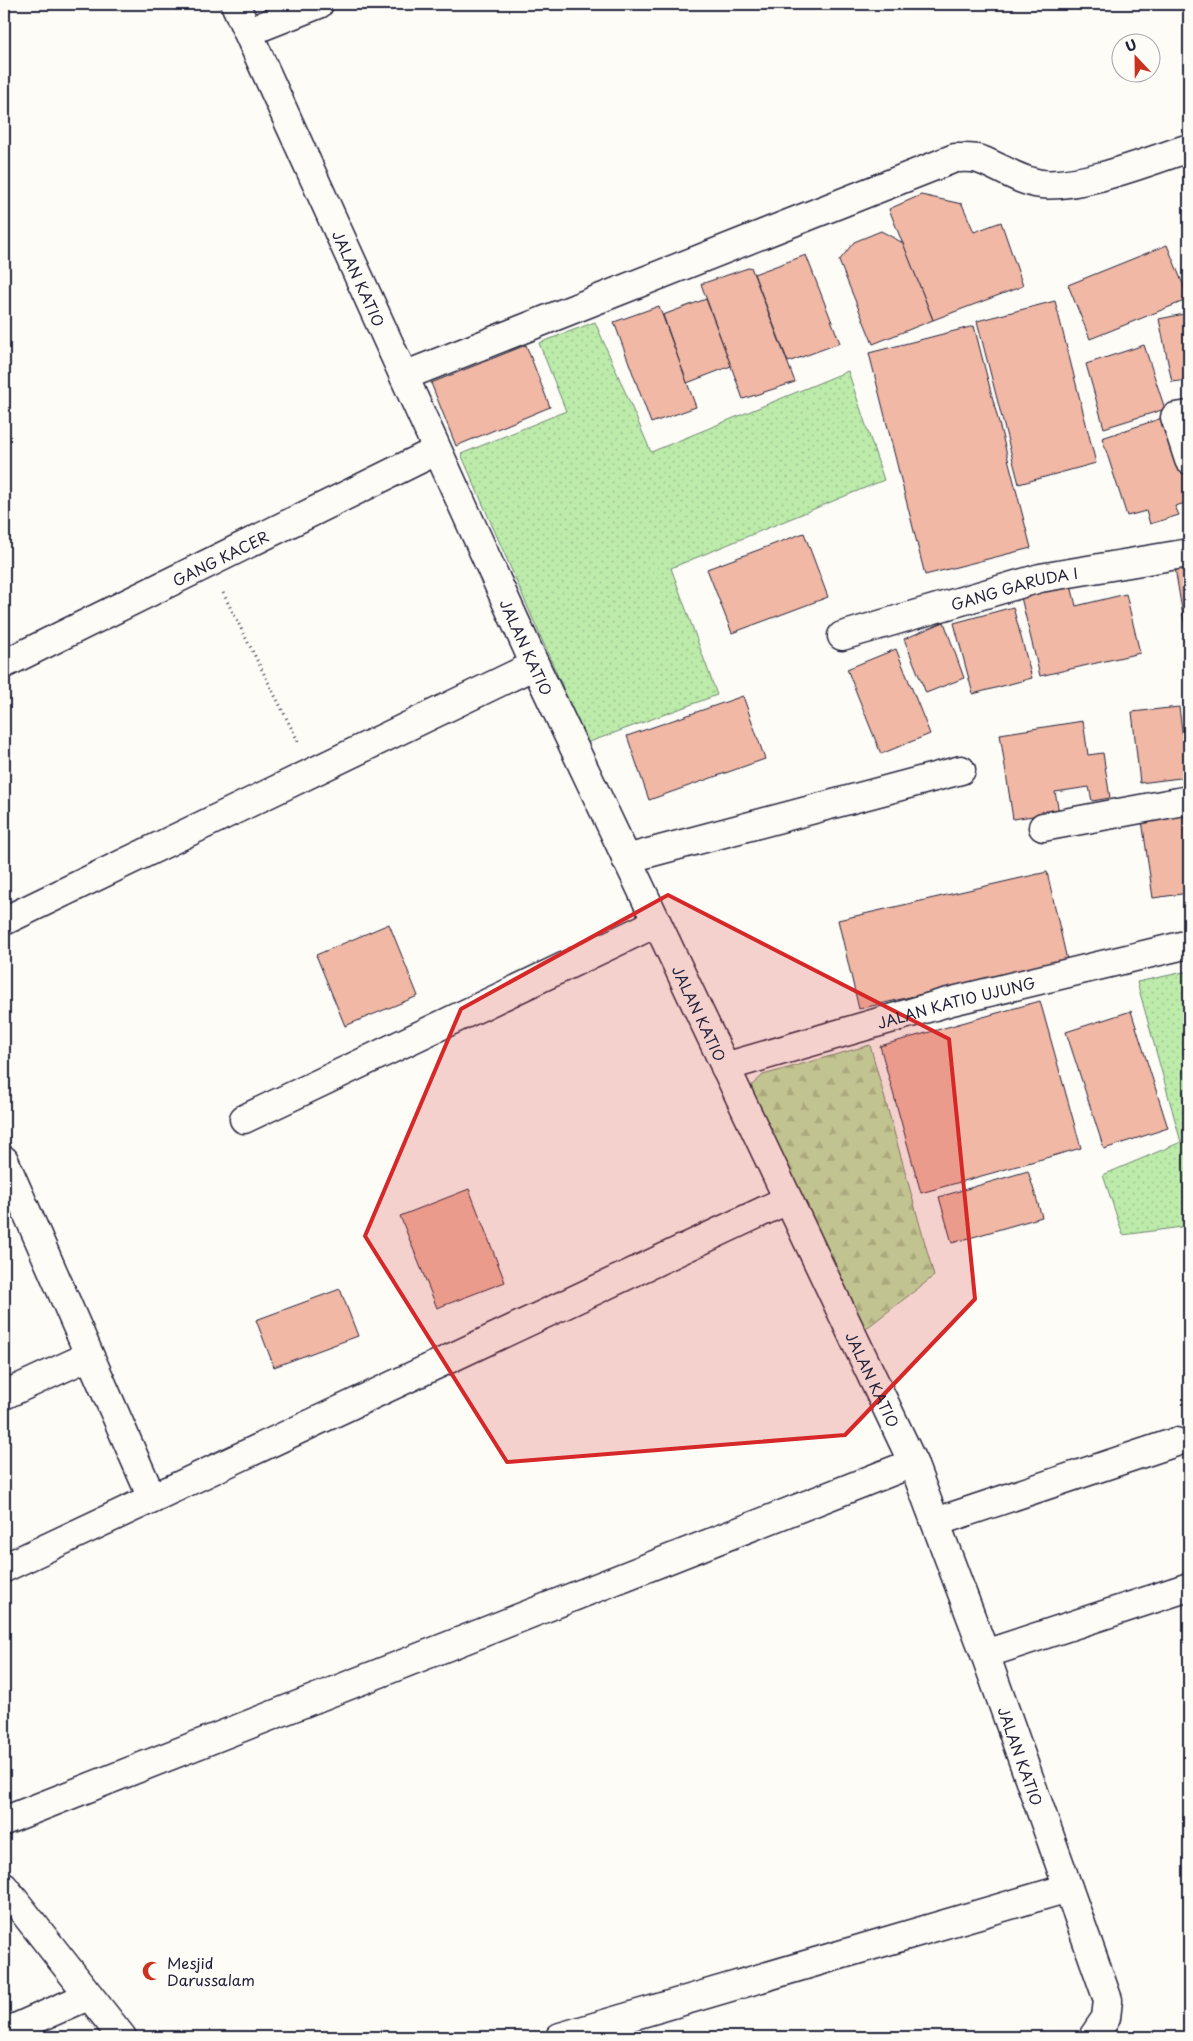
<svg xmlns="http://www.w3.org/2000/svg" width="1193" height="2041" viewBox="0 0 1193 2041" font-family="'Playpen Sans',sans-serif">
<defs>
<pattern id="green-dots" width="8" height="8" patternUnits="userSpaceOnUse" patternTransform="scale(1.25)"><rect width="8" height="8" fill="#bcebaa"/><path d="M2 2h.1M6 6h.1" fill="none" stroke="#a1c993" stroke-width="1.8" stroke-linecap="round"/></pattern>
<pattern id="forest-firs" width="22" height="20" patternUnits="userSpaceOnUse" patternTransform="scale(1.25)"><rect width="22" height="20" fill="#bcebaa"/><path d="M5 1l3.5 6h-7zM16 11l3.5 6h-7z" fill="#a1c993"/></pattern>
</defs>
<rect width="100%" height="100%" fill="#fdfcf7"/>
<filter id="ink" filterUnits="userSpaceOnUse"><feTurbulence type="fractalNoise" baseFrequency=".02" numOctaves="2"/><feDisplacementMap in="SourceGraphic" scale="10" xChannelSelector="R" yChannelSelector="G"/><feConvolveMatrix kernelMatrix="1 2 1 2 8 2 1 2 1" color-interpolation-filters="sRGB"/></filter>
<g filter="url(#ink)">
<g fill="url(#green-dots)" stroke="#6f8672">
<path d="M595 322 651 452 848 371 884 480 671 568 717 695 587 743 461 454 566 411 539 343Z"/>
<path d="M1189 971V1226L1123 1235 1103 1175 1181 1142 1137 982Z"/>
</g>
<path fill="url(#forest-firs)" stroke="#6f8672" d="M870 1045 934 1276 864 1330 749 1101 751 1086 763 1075Z"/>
<g fill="#f0b8a5" stroke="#22223b">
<path d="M921 195 962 204 974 232 1001 222 1023 286 933 320 889 209Z"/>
<path d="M881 231 903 243 933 320 873 344 839 261 854 242Z"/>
<path d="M1167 245 1189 299 1090 339 1068 285Z"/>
<path d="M806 255 840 343 788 362 754 274Z"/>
<path d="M751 267 795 382 743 399 701 284Z"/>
<path d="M706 299 731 366 687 383 663 315Z"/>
<path d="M1055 301 1096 463 1019 484 977 321Z"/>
<path d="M659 306 696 407 651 423 614 322Z"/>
<path d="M1189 313V380L1172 382 1159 319Z"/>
<path d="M974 326 1031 548 925 575 869 353Z"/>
<path d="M526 345 550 407 456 446 431 383Z"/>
<path d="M1144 345 1165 409 1104 428 1086 364Z"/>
<path d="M1168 416 1189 480V502L1175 506 1179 515 1150 524 1146 511 1127 516 1102 438Z"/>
<path d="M804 533 828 597 732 633 707 569Z"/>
<path d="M1189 566V646H1188L1175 568Z"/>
<path d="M1070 581 1076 606 1126 594 1140 653 1040 676 1020 593Z"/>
<path d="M1013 607 1032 678 973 694 954 623Z"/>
<path d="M944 622 964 678 926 693 904 639Z"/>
<path d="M896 649 930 734 881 754 847 669Z"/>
<path d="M743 696 765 759 649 800 627 736Z"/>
<path d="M1179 707 1188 777 1140 783 1132 712Z"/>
<path d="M1083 721 1088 755 1103 753 1110 798 1092 801 1089 787 1055 792 1059 812 1013 819 1000 734Z"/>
<path d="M1189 806V893L1153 898 1141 813Z"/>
<path d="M1047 872 1067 960 859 1009 838 920Z"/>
<path d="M389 924 418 996 345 1026 316 955Z"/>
<path d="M1040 1001 1081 1148 921 1193 880 1046Z"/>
<path d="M1131 1011 1168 1128 1104 1149 1066 1032Z"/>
<path d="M1028 1171 1042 1217 952 1243 939 1197Z"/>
<path d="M469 1189 505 1282 437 1308 400 1216Z"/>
<path d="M340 1289 358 1336 274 1367 256 1320Z"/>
</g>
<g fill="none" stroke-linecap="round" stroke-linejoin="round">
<defs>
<g id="minor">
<path id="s1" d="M235 4 535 665 913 1463 985 1654 1108 2000 1106 2018 1093 2037"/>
<path d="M248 32 319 4"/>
<path d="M404 376 955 158C963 158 974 157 981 160 1002 168 1019 181 1041 184 1083 188 1149 161 1189 148"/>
<path d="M1189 415 1175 417 1189 460"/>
<path id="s2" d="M842 636 1040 578 1189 553"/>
<path id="s3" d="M4 664 436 451"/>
<path d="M1043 827 1189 800"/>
<path d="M626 859 961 770"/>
<path d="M4 921 535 665"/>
<path id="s4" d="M725 1067 948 1002 1189 944"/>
<path d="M244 1119 656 923"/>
<path d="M4 1160 152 1498"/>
<path d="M4 1395 89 1356"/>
<path d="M936 1522 1176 1442"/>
<path d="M4 1568 787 1200"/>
<path d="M985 1654 1189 1587"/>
<path d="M4 1821 913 1463"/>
<path d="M4 1887 122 2037"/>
<path d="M4 2033 88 1996"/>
<path d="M560 2037 1068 1888"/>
</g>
</defs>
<use href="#minor" stroke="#22223b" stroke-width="31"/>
<path stroke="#22223b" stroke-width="3" stroke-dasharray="1 4" stroke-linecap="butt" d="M223 593 299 743"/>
<use href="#minor" stroke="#fdfcf7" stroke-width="28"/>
</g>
</g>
<path fill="#d62828" fill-opacity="0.2" stroke="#d62828" stroke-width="4" stroke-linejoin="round" d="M668 895 949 1039 975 1299 845 1435 507 1462 365 1236 461 1009Z"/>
<defs>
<symbol id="mosque-bare" viewBox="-9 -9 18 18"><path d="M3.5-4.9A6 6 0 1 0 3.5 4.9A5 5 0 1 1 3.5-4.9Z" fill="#c8321e" stroke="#fdfcf7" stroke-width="2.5" paint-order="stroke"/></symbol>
</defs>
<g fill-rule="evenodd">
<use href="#mosque-bare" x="138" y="1957" width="28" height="28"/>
</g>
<g text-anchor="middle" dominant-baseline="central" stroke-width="4" stroke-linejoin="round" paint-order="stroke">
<g font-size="15" fill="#22223b" stroke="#fdfcf7">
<text stroke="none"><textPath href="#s1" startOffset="301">JALAN KATIO</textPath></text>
<text stroke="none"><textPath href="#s3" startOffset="241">GANG KACER</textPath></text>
<text stroke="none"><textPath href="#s2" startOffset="179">GANG GARUDA I</textPath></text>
<text stroke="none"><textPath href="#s1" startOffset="706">JALAN KATIO</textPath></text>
<text stroke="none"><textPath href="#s4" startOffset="240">JALAN KATIO UJUNG</textPath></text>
<text stroke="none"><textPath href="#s1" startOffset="1111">JALAN KATIO</textPath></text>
<text stroke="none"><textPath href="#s1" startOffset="1516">JALAN KATIO</textPath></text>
<text stroke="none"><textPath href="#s1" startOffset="1921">JALAN KATIO</textPath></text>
</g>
<g font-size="15" fill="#22223b" stroke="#fdfcf7" text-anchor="start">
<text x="167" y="1962">Mesjid<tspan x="167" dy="17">Darussalam</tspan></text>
</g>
</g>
<rect width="1193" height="2041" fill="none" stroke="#fdfcf7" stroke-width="20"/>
<rect x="10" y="10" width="1173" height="2021" fill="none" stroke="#22223b" stroke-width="2" filter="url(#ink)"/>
<g transform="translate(1136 58) rotate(338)"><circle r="24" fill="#fdfcf7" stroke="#a5a5ac"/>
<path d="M0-4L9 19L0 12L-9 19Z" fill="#c8321e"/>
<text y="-8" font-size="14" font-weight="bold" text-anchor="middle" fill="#22223b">U</text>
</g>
</svg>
